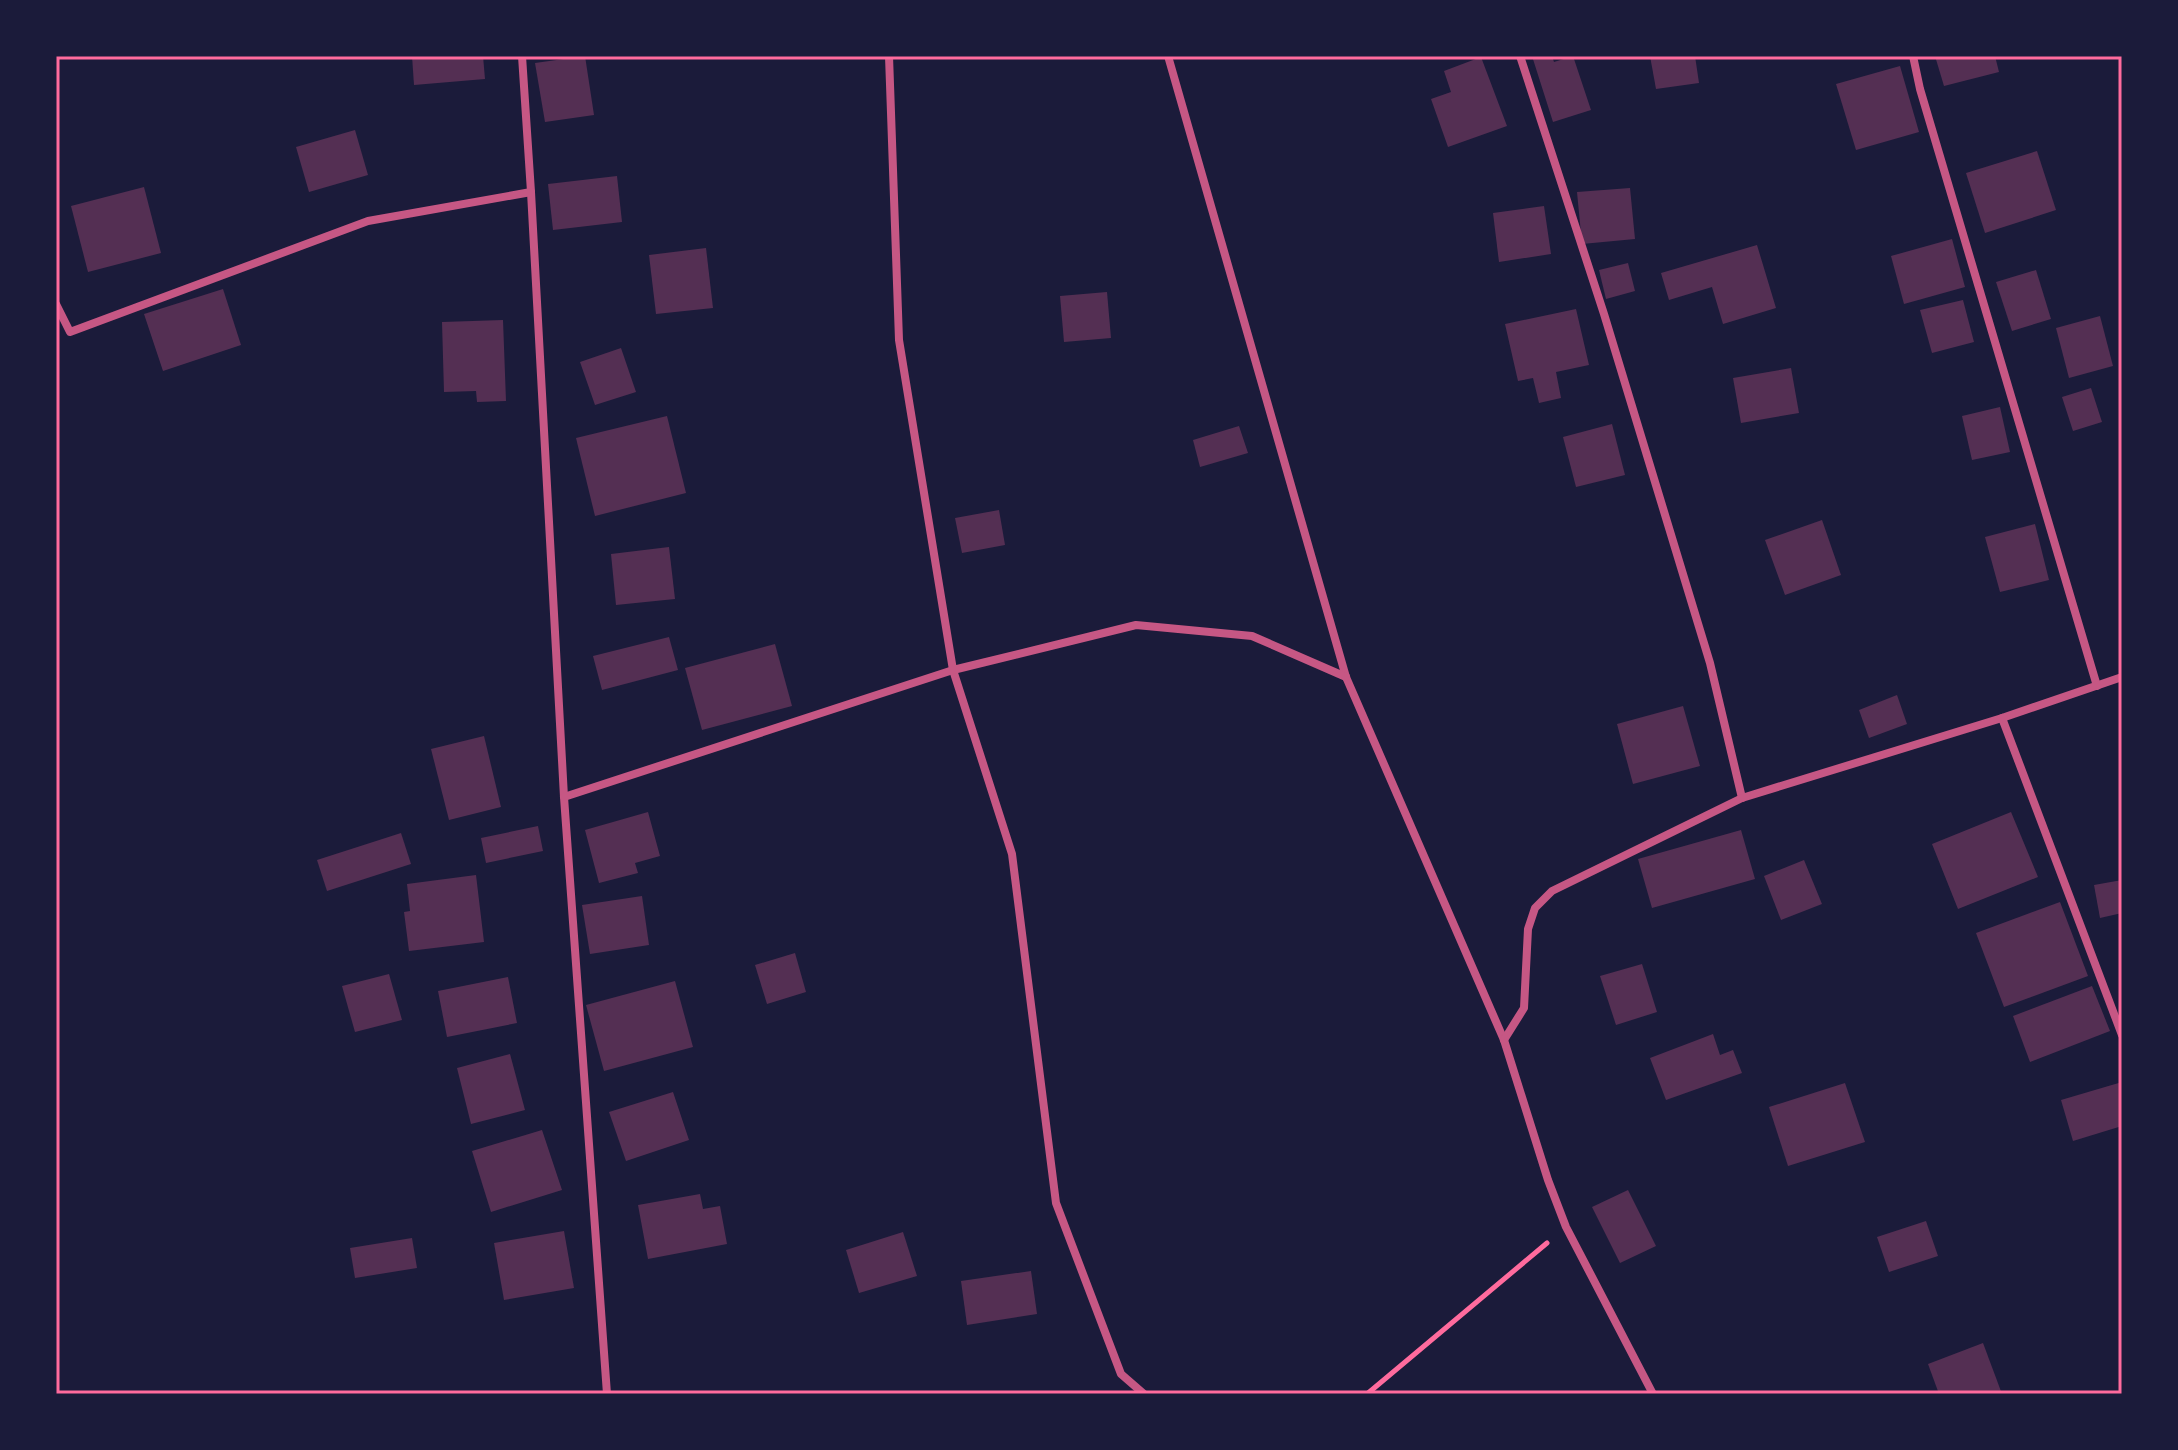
<svg xmlns="http://www.w3.org/2000/svg" width="2178" height="1450" viewBox="0 0 2178 1450" font-family="Karla,sans-serif">
<rect width="100%" height="100%" fill="#1b1b3a"/>
<g fill="#542f53">
<path d="M412 56H483L485 79 414 85Z"/>
<path d="M585 56 594 115 545 122 535 63Z"/>
<path d="M1532 56H1552L1554 62 1573 56 1591 110 1553 122Z"/>
<path d="M1650 56H1695L1699 83 1656 89Z"/>
<path d="M1935 56H1995L1999 72 1944 86Z"/>
<path d="M1481 57 1507 126 1448 147 1431 99 1451 92 1444 71Z"/>
<path d="M1900 66 1919 132 1856 150 1836 84Z"/>
<path d="M355 130 368 175 309 192 296 147Z"/>
<path d="M2037 151 2056 210 1985 233 1966 173Z"/>
<path d="M617 176 622 222 553 230 548 184Z"/>
<path d="M144 187 161 253 88 272 71 206Z"/>
<path d="M1630 188 1635 239 1582 244 1577 192Z"/>
<path d="M1544 206 1551 254 1499 262 1493 213Z"/>
<path d="M1952 239 1965 287 1904 304 1891 256Z"/>
<path d="M1757 245 1776 308 1723 324 1712 287 1669 300 1661 273Z"/>
<path d="M706 248 713 308 656 314 649 255Z"/>
<path d="M1628 263 1635 291 1606 299 1599 270Z"/>
<path d="M2036 270 2051 319 2012 331 1996 282Z"/>
<path d="M223 289 241 345 163 371 144 314Z"/>
<path d="M1107 292 1111 338 1064 342 1060 296Z"/>
<path d="M1963 300 1974 342 1932 353 1920 310Z"/>
<path d="M1576 309 1589 365 1556 372 1561 398 1539 403 1533 378 1518 381 1505 324Z"/>
<path d="M2100 316 2113 366 2069 378 2056 328Z"/>
<path d="M503 320 506 401 477 402 476 391 444 392 442 322Z"/>
<path d="M621 348 636 392 595 405 580 362Z"/>
<path d="M1791 368 1799 413 1741 423 1733 378Z"/>
<path d="M2091 388 2102 422 2073 431 2062 397Z"/>
<path d="M2000 407 2010 452 1972 460 1962 416Z"/>
<path d="M667 416 686 493 595 516 576 438Z"/>
<path d="M1612 424 1625 475 1576 487 1563 437Z"/>
<path d="M1239 426 1248 453 1200 467 1193 440Z"/>
<path d="M999 510 1005 545 962 553 955 518Z"/>
<path d="M1822 520 1841 575 1785 595 1765 540Z"/>
<path d="M2035 524 2049 580 2000 592 1985 537Z"/>
<path d="M669 547 675 599 616 605 611 554Z"/>
<path d="M669 637 678 670 602 690 593 656Z"/>
<path d="M775 644 792 706 702 730 685 668Z"/>
<path d="M1897 695 1907 724 1869 738 1859 710Z"/>
<path d="M1683 706 1700 766 1633 784 1617 724Z"/>
<path d="M484 736 501 807 449 820 431 749Z"/>
<path d="M648 812 660 856 635 863 638 873 599 883 585 830Z"/>
<path d="M2011 812 2038 877 1958 909 1932 844Z"/>
<path d="M538 826 543 851 486 863 481 838Z"/>
<path d="M1741 830 1755 879 1652 908 1638 859Z"/>
<path d="M401 833 411 864 327 891 317 860Z"/>
<path d="M1804 860 1822 904 1781 920 1764 876Z"/>
<path d="M476 875 484 942 409 951 404 912 410 911 407 884Z"/>
<path d="M2122 880V913L2100 918 2094 885Z"/>
<path d="M642 896 649 945 590 954 582 905Z"/>
<path d="M2060 902 2088 976 2004 1007 1976 933Z"/>
<path d="M795 953 806 992 767 1004 755 965Z"/>
<path d="M1642 964 1657 1012 1616 1025 1600 976Z"/>
<path d="M389 974 402 1020 355 1032 342 986Z"/>
<path d="M508 977 517 1023 447 1037 438 991Z"/>
<path d="M675 981 693 1047 604 1071 586 1005Z"/>
<path d="M2092 986 2110 1031 2030 1062 2013 1016Z"/>
<path d="M1713 1034 1720 1055 1733 1050 1742 1073 1666 1100 1650 1058Z"/>
<path d="M510 1054 525 1110 471 1124 457 1068Z"/>
<path d="M2122 1082V1126L2073 1141 2061 1100Z"/>
<path d="M1845 1083 1865 1142 1788 1166 1769 1107Z"/>
<path d="M673 1092 689 1140 626 1161 609 1112Z"/>
<path d="M542 1130 562 1190 491 1212 472 1151Z"/>
<path d="M1628 1190 1656 1246 1620 1263 1592 1207Z"/>
<path d="M700 1194 703 1209 720 1206 727 1244 648 1259 638 1205Z"/>
<path d="M1926 1221 1938 1256 1889 1272 1877 1237Z"/>
<path d="M564 1231 574 1288 504 1300 494 1243Z"/>
<path d="M903 1232 917 1276 859 1293 846 1250Z"/>
<path d="M412 1238 417 1268 355 1278 350 1248Z"/>
<path d="M1031 1271 1037 1314 967 1325 961 1281Z"/>
<path d="M1983 1343 2002 1394H1939L1928 1364Z"/>
</g>
<g fill="none" stroke-linecap="round" stroke-linejoin="round">
<path stroke="#ff6b9d" stroke-width="5" d="M1367 1394 1547 1243"/>
<g stroke="#c65784" stroke-width="8">
<path d="M522 56 531 192 564 797 607 1394"/>
<path d="M889 56 899 340 953 670 1012 854 1056 1203 1121 1374 1144 1394"/>
<path d="M1168 56 1346 677 1504 1040 1548 1180 1566 1227 1653 1394"/>
<path d="M1520 56 1604 314 1710 663 1742 798"/>
<path d="M1913 56 1920 89 2097 686"/>
<path d="M56 304 70 332 368 221 531 192"/>
<path d="M2002 718 2122 1035"/>
<path d="M564 797 953 670 1136 625 1252 636 1346 677"/>
<path d="M1504 1040 1524 1008 1528 929 1535 908 1552 891 1742 798 2002 718 2122 677"/>
</g>
</g>
<rect width="2178" height="1450" fill="none" stroke="#1b1b3a" stroke-width="116"/>
<rect x="58" y="58" width="2062" height="1334" fill="none" stroke="#ff6b9d" stroke-width="3"/>
</svg>
